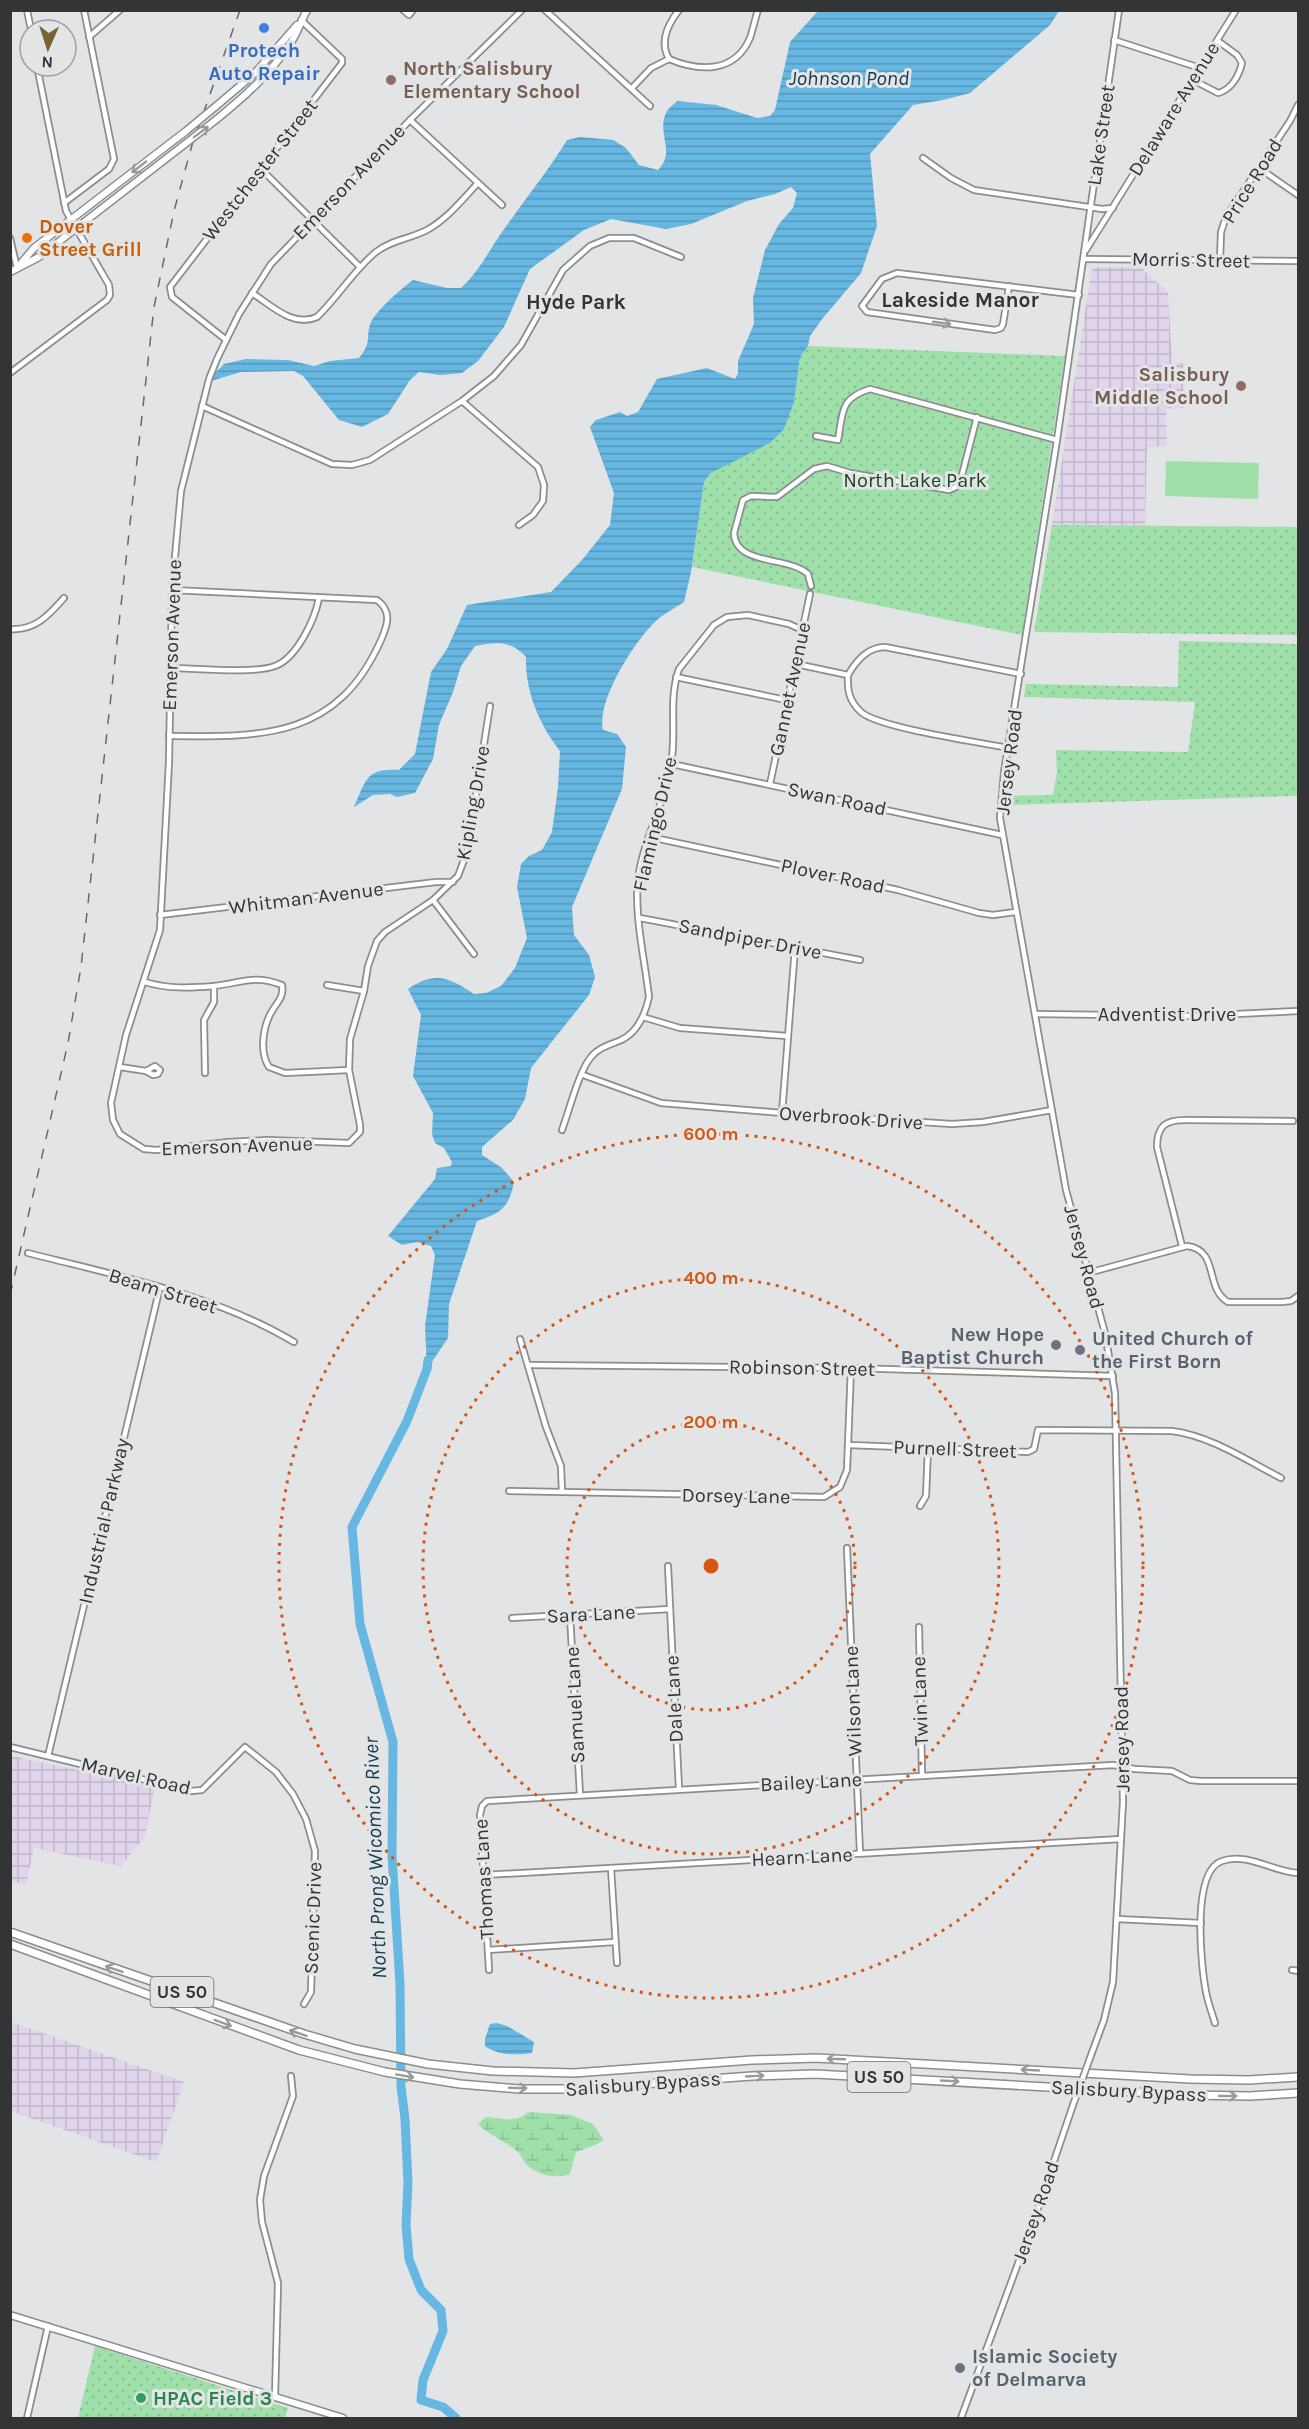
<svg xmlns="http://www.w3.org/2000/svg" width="1309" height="2429" viewBox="0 0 1309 2429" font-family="Karla,sans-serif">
<defs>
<pattern id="industrial-grid" width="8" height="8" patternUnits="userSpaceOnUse" patternTransform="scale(1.5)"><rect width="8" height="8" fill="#e0d5ea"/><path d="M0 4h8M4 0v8" fill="none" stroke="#c1b7c9"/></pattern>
<pattern id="wetland-marsh" width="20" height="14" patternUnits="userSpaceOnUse" patternTransform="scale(1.5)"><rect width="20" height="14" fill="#9edfaa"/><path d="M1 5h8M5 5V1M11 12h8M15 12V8" fill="none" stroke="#89c093"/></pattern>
<pattern id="park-dots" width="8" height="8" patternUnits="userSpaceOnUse" patternTransform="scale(1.5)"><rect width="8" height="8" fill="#9edfaa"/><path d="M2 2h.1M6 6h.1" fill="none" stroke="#89c093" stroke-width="1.8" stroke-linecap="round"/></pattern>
<pattern id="water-rules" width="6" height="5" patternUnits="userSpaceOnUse" patternTransform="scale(1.5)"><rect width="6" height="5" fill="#66b7e2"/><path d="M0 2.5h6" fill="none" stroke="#5596b8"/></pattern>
</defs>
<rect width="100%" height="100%" fill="#e2e4e6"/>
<g fill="url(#industrial-grid)">
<path d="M1092 267H1140L1168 292 1172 362 1183 363 1184 408 1166 409 1167 446 1147 447 1145 526 1052 525Z"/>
<path d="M11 1756 155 1786 145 1836 121 1866 34 1848 26 1885 11 1881Z"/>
<path d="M11 2022 184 2082 156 2162 11 2111Z"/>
</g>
<path fill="#9edfaa" d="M1166 461 1259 463 1258 499 1165 496Z"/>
<path fill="url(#wetland-marsh)" d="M528 2112 571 2115 593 2124 604 2140 595 2145 576 2152 570 2174C555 2179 538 2176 526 2164 523 2160 521 2155 518 2152 506 2141 490 2136 478 2124L486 2117C501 2118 516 2124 528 2112Z"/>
<g fill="url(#park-dots)">
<path d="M808 346 1065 356 1022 635 692 567 704 482 711 473 718 469 794 402 800 357Z"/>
<path d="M1052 525 1298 527V635L1034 632Z"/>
<path d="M1179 641 1298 644V796L1008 805 1007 796 1053 795 1057 772 1056 750 1188 752 1195 702 1024 697 1026 684 1178 687Z"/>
<path d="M95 2346 288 2408 285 2418H78Z"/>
</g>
<g fill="url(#water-rules)">
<path d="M818 11H1059L1050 25 970 93 943 100 913 105 870 154 877 226 861 273 823 318 810 336 808 346 800 357 794 402 784 429 770 443 711 473 704 482 691 572 684 602C675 608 665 613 657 620 635 640 596 701 603 730L617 734 626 747 622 789 572 907 574 935 589 955 595 977 589 995 531 1068 525 1099 513 1120 482 1147V1155L502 1168 514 1182C509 1207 502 1213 477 1221L449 1304 448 1338 427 1369 425 1326 435 1255 431 1246 417 1242 402 1245 388 1236 435 1179 437 1168 451 1166 452 1162 444 1148 435 1143 432 1134 433 1113 413 1076 421 1015 408 989C435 971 448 977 474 994L486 993 501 986 515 968 527 938 517 887 521 864 529 856 542 850 552 832 558 787 560 751C539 724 525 691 526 657 510 640 497 642 475 646L461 666 453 692 439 725 433 759 415 793 397 797 390 794 373 795 354 807C366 780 366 768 399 770L415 754 431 672 447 649 467 605 551 592 582 560 610 525 614 493 590 427 596 420 620 412 627 416 638 412 657 379 707 368 735 379 738 373V361L754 324 753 298 765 250 779 224 793 208 797 193 791 187 775 194 747 201 691 224 666 229 611 219 584 230 530 269 504 327 478 361 462 373 440 375 419 372 410 380 388 414 362 427 339 420 303 376 294 371 241 372 211 381 213 375 224 364 246 359 288 360 314 366 330 361 359 358C373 341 365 337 371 322 377 310 402 288 413 280L447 288H461C480 271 490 248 505 228 526 198 548 171 567 140L580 137 613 140 626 148 639 165 658 170C677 151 655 133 667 111 669 108 674 104 677 101L716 105 757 118 770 116 775 110 790 42Z"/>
<path d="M497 2023 507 2026 534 2042 532 2053C516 2055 499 2056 485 2046V2039L490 2024Z"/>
</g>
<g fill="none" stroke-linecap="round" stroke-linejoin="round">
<path stroke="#66b7e2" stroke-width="9" d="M428 1360 427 1369 407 1421 352 1527 360 1624 393 1742 392 1856 400 1984 401 2086 405 2119 408 2183 406 2225 409 2259 421 2290 441 2310 443 2331 423 2380 421 2400 443 2407 456 2418"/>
<defs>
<g id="minor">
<path d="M27 10 31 30"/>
<path d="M403 10 409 15 413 10"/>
<path d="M545 10 650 106"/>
<path d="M89 37 120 10"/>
<path d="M1114 40 1200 68"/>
<path d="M669 59C659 42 668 24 679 10"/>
<path d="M1193 80 1218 93C1231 90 1239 76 1242 63L1237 55 1218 41"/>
<path d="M632 88 651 68 669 59C700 72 735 73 750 38 753 29 755 19 758 10"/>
<path d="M410 120 502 205"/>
<path d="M923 158 951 178 974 190 1102 209 1113 208"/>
<path d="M260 168 360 267"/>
<path d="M1259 168 1298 195"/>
<path d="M64 203 109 169 114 159 84 10"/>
<path d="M10 238 17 268"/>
<path d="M1086 250 1236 10"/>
<path d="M1084 259 1298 261"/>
<path d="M1220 261 1221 232 1226 217 1290 121 1298 105"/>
<path d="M1009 286 1003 324 1001 328 995 330 867 312 862 306 882 279 897 273 1079 295"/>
<path d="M252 293C271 305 293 328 317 317 338 297 353 271 376 252 391 240 410 239 427 230 447 219 462 200 478 183"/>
<path d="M225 339 172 297 170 287 342 63V59L301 20"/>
<path d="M10 373 107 300 110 295 109 285 66 211 37 66"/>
<path d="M462 401 538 467 544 485 543 501 533 515 519 525"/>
<path d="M202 406 332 464 352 465 370 460 462 401 494 376 521 345 563 270 590 246 609 238H634L681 257"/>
<path d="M816 436 838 440C843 412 840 398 870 389L1057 440"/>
<path d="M811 586 808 574C789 556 735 566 734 533L743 500 751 496 777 497 814 469 827 466 850 473 949 490 956 487 962 475 977 417"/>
<path d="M10 629C35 631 49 615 64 598"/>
<path d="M796 664 848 675"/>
<path d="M169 668C195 668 254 674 275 666 297 658 315 619 319 598"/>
<path d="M676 677 786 700"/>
<path d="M490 706 467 852 458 876 433 900 385 932 377 941 368 966 364 991 350 1039 349 1070 360 1125V1132L349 1143 268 1140 228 1142 157 1150 144 1149 120 1134 113 1120 111 1103 126 1035 160 930 169 762 172 590 181 491 209 379 217 359 239 314 271 264 410 120 522 10"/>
<path d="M169 736C263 737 337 739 381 640 388 624 392 611 377 600L172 590"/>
<path d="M1008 748C979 742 879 728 861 712 849 701 847 690 848 675 856 661 868 647 885 647L1021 674"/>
<path d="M672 764 1002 835"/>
<path d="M770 784 810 594"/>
<path d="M650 837 898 890 979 913 993 915 1015 912"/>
<path d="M433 900 474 954"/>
<path d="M160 915 436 882H453"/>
<path d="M640 918 860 960"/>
<path d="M145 982C167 989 191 988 214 986 241 983 254 974 282 985 284 997 278 1001 272 1011 263 1026 259 1052 269 1067L285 1073 349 1070"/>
<path d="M327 985 364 991"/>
<path d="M1035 1014 1196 1016 1298 1011"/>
<path d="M643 1017 680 1028 787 1036"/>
<path d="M155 1066 160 1070 158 1074 153 1075 146 1071Z"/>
<path d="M120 1067 146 1071"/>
<path d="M205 1073 204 1020 214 1002V986"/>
<path d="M583 1075 661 1103 782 1113 952 1124 983 1122 1052 1110"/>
<path d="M782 1113 795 948"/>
<path d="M562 1130C569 1111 579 1071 591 1057 598 1048 609 1045 619 1041 637 1034 645 1015 649 997 645 961 634 916 638 879 643 840 665 803 671 764 677 733 668 699 679 669L714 625 727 617 748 615 789 624 802 630"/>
<path d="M1182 1246 1157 1147C1157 1125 1166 1120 1186 1120L1293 1121"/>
<path d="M28 1253C117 1276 214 1294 294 1342"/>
<path d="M1088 1273 1187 1246C1220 1250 1204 1288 1228 1302H1282L1291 1301 1298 1296"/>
<path d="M520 1339 546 1427 561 1466 562 1492"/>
<path d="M528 1365 851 1368 1113 1376"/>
<path d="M849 1445 1028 1452 1034 1449 1038 1430 1172 1431C1211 1436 1246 1460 1281 1478"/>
<path d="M509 1491 824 1497 840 1487 847 1470 851 1368"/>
<path d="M920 1506 926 1496 928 1448"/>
<path d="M847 1548 860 1853"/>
<path d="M668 1566 679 1789"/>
<path d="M570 1615 580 1795"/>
<path d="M512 1618 670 1609"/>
<path d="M919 1627 922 1776"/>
<path d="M10 1747 191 1791 202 1790 245 1747 276 1772 293 1794 306 1819 315 1851 311 1992 304 2004"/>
<path d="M48 1756 160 1287"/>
<path d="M611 1868 617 1963"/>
<path d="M484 1875 1121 1839"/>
<path d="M1117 1919 1201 1923"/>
<path d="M488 1950 615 1942"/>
<path d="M489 1970 480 1815 482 1806 487 1801 1113 1765 1135 1769 1172 1771 1190 1780 1201 1781H1298"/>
<path d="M1292 1970 1298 1971"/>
<path d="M1215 2023C1212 2013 1208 2003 1206 1992 1201 1966 1191 1871 1222 1861 1248 1852 1273 1872 1298 1873"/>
<path d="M1090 2058 1104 2020 1113 1982 1123 1802 1115 1393 1105 1333 1066 1190 1000 818 1004 772 1057 440 1119 10"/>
<path d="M275 2397 278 2283 262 2222 260 2200 264 2176 293 2096 291 2076"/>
<path d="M27 2418 48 2326"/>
<path d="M961 2418 1033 2223 1073 2105"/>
</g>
<g id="major">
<path d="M215 107 254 74 297 25"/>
<path d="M217 119C244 97 270 74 290 44 297 34 301 21 307 10"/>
<path d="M17 268 34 248 186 131"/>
<path d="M10 272 39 257 185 144"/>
<path d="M10 2315 343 2418"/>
</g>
<g id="highway">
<path d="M10 1932 304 2034 355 2049 428 2064 493 2071 574 2073 752 2060 816 2058 1190 2079 1249 2080 1298 2077"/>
<path d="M10 1944 299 2050 385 2072 460 2084 519 2089H574L752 2076 815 2074 1190 2095 1250 2096 1298 2093"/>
</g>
</defs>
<use href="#minor" stroke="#8b8d8f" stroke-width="8"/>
<use href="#major" stroke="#8b8d8f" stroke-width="9"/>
<use href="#highway" stroke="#8b8d8f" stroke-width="10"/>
<use href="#minor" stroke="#fff" stroke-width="4.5"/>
<use href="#major" stroke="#fff" stroke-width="6"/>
<use href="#highway" stroke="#fff" stroke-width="7"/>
<path stroke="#68696a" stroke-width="1.5" stroke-dasharray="10 10" stroke-linecap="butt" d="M10 1295 68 1043 81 967 154 307 174 211 192 145 240 10"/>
<defs>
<path id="minor-bridge" d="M1073 2105 1090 2058"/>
<g id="major-bridge">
<path d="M186 131 215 107"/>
<path d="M185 144 217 119"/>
</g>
</defs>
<use href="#minor-bridge" stroke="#8b8d8f" stroke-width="8" stroke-linecap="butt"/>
<use href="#major-bridge" stroke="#8b8d8f" stroke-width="9" stroke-linecap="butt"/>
<use href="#minor-bridge" stroke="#fff" stroke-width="4.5"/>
<use href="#major-bridge" stroke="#fff" stroke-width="6"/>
</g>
<defs><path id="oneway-shaft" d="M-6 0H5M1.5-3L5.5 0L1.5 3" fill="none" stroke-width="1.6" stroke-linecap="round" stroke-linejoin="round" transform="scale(1.5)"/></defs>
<g stroke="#999a9a">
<use href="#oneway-shaft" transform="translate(201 132) rotate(-37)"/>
<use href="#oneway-shaft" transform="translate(139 167) rotate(142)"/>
<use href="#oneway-shaft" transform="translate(942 323) rotate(8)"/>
<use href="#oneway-shaft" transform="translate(114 1969) rotate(-161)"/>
<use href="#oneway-shaft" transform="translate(223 2023) rotate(20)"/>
<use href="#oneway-shaft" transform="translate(298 2033) rotate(-162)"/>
<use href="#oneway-shaft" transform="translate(836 2059) rotate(-178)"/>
<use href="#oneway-shaft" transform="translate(1030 2070) rotate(-177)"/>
<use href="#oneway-shaft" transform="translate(405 2076) rotate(10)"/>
<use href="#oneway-shaft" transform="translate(755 2076) rotate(-3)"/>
<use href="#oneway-shaft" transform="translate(950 2081) rotate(3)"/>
<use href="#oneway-shaft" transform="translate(518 2088) rotate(2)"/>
<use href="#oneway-shaft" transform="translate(1228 2096)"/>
</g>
<g fill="none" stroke="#d65510" stroke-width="3" stroke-dasharray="3 6">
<circle cx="711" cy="1566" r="144"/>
<circle cx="711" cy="1566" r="288"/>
<circle cx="711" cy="1566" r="432"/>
</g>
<circle fill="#3f7fe0" stroke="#e2e4e6" stroke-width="2" cx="264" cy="28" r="6"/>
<g fill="#8d6e63" stroke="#e2e4e6" stroke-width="2">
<circle cx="391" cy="80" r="6"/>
<circle cx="1241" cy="386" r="6"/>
</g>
<circle fill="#e8710a" stroke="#e2e4e6" stroke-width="2" cx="27" cy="238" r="6"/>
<g fill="#6b7280" stroke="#e2e4e6" stroke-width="2">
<circle cx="1056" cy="1345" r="6"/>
<circle cx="1080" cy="1350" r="6"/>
<circle cx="960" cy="2368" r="6"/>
</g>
<circle fill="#2e9e5b" stroke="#e2e4e6" stroke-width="2" cx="141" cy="2398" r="6"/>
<g text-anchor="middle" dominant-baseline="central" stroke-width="6" stroke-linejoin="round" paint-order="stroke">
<g fill="#e2e4e6" stroke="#68696a" stroke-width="1.5">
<rect x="150.5" y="1977" width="63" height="30" rx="4.5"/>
<rect x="847.5" y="2062" width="63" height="30" rx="4.5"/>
</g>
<g font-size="18" font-weight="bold" fill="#333435">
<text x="182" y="1992">US 50</text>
<text x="879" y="2077">US 50</text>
</g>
<g font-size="20" font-weight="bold" fill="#366cbe" stroke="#e2e4e6">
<text x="264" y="50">Protech<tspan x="264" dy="23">Auto Repair</tspan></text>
</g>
<g font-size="20" font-weight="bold" fill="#785e54" stroke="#e2e4e6" text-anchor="start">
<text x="403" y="68">North Salisbury<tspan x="403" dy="23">Elementary School</tspan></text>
<text x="1229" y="374" text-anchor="end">Salisbury<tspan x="1229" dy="23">Middle School</tspan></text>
</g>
<g font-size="20" fill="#333435" stroke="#e2e4e6">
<text transform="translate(1174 109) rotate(-58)">Delaware Avenue</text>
<text transform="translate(1101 135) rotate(-82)">Lake Street</text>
<text transform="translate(260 170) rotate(-52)">Westchester Street</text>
<text transform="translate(1252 181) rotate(-58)">Price Road</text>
<text transform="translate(349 182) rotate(-46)">Emerson Avenue</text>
<text transform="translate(1191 260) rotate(1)">Morris Street</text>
<text transform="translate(172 635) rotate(-88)">Emerson Avenue</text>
<text transform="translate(790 689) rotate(-78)">Gannet Avenue</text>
<text transform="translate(1009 762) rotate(-83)">Jersey Road</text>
<text transform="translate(837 799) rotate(12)">Swan Road</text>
<text transform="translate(473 803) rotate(-80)">Kipling Drive</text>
<text transform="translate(655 824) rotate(-77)">Flamingo Drive</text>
<text transform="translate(833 876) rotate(12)">Plover Road</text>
<text transform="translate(306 898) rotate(-7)">Whitman Avenue</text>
<text transform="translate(750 939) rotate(11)">Sandpiper Drive</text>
<text x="1167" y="1014">Adventist Drive</text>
<text transform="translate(851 1118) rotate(4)">Overbrook Drive</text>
<text transform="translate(237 1146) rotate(-2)">Emerson Avenue</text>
<text transform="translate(1084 1257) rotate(75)">Jersey Road</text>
<text transform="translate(163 1291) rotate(17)">Beam Street</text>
<text transform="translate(802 1368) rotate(1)">Robinson Street</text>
<text transform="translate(955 1449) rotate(2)">Purnell Street</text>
<text transform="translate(736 1496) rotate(1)">Dorsey Lane</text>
<text transform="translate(104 1521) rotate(-77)">Industrial Parkway</text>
<text transform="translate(591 1614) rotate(-3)">Sara Lane</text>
<text transform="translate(674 1699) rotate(-93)">Dale Lane</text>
<text transform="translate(853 1701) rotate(-92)">Wilson Lane</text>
<text transform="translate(920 1701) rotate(-92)">Twin Lane</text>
<text transform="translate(575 1705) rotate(-93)">Samuel Lane</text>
<text transform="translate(1122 1739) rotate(-91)">Jersey Road</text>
<text transform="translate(136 1776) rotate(13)">Marvel Road</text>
<text transform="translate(811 1782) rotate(-3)">Bailey Lane</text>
<text transform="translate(802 1857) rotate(-3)">Hearn Lane</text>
<text transform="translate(484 1879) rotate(-93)">Thomas Lane</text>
<text transform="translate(313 1918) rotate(-88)">Scenic Drive</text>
<text transform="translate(643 2084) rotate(-4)">Salisbury Bypass</text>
<text transform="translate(1129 2091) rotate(3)">Salisbury Bypass</text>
<text transform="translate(1036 2212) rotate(-71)">Jersey Road</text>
</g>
<g font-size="20" font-weight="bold" fill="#c56008" stroke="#e2e4e6" text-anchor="start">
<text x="39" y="226">Dover<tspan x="39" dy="23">Street Grill</tspan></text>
</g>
<g font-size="20" fill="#184825" stroke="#e2e4e6">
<text x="915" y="480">North Lake Park</text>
</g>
<g font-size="20" font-weight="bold" fill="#5b616d" stroke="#e2e4e6" text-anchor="start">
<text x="1044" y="1334" text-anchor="end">New Hope<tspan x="1044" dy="23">Baptist Church</tspan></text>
<text x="1092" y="1338">United Church of<tspan x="1092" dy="23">the First Born</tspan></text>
<text x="972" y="2356">Islamic Society<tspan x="972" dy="23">of Delmarva</tspan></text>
</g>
<g font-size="20" font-weight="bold" fill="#27864d" stroke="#e2e4e6" text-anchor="start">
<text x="153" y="2398">HPAC Field 3</text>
</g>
<g font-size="21" font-style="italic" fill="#14394b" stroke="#e2e4e6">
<text x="849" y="78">Johnson Pond</text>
<text transform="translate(375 1858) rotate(-92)">North Prong Wicomico River</text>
</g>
<g font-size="21" font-weight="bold" fill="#333435" stroke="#e2e4e6">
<text x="960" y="300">Lakeside Manor</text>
<text x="576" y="302">Hyde Park</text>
</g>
</g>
<circle cx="711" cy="1566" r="9" fill="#d65510" stroke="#e2e4e6" stroke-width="3"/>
<g font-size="18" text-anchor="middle" font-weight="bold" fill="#d65510" stroke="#e2e4e6" stroke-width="6" stroke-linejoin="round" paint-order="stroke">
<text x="711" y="1140">600 m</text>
<text x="711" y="1284">400 m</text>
<text x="711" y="1428">200 m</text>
</g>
<rect width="1309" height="2429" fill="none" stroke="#333435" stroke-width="24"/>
<g transform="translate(48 48) rotate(183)"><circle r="28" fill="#e2e4e6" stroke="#9c9e9f" stroke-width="1.5"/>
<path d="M0-4.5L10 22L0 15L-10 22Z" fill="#7b6233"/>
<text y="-9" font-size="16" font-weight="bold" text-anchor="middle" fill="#333435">N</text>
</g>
</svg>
